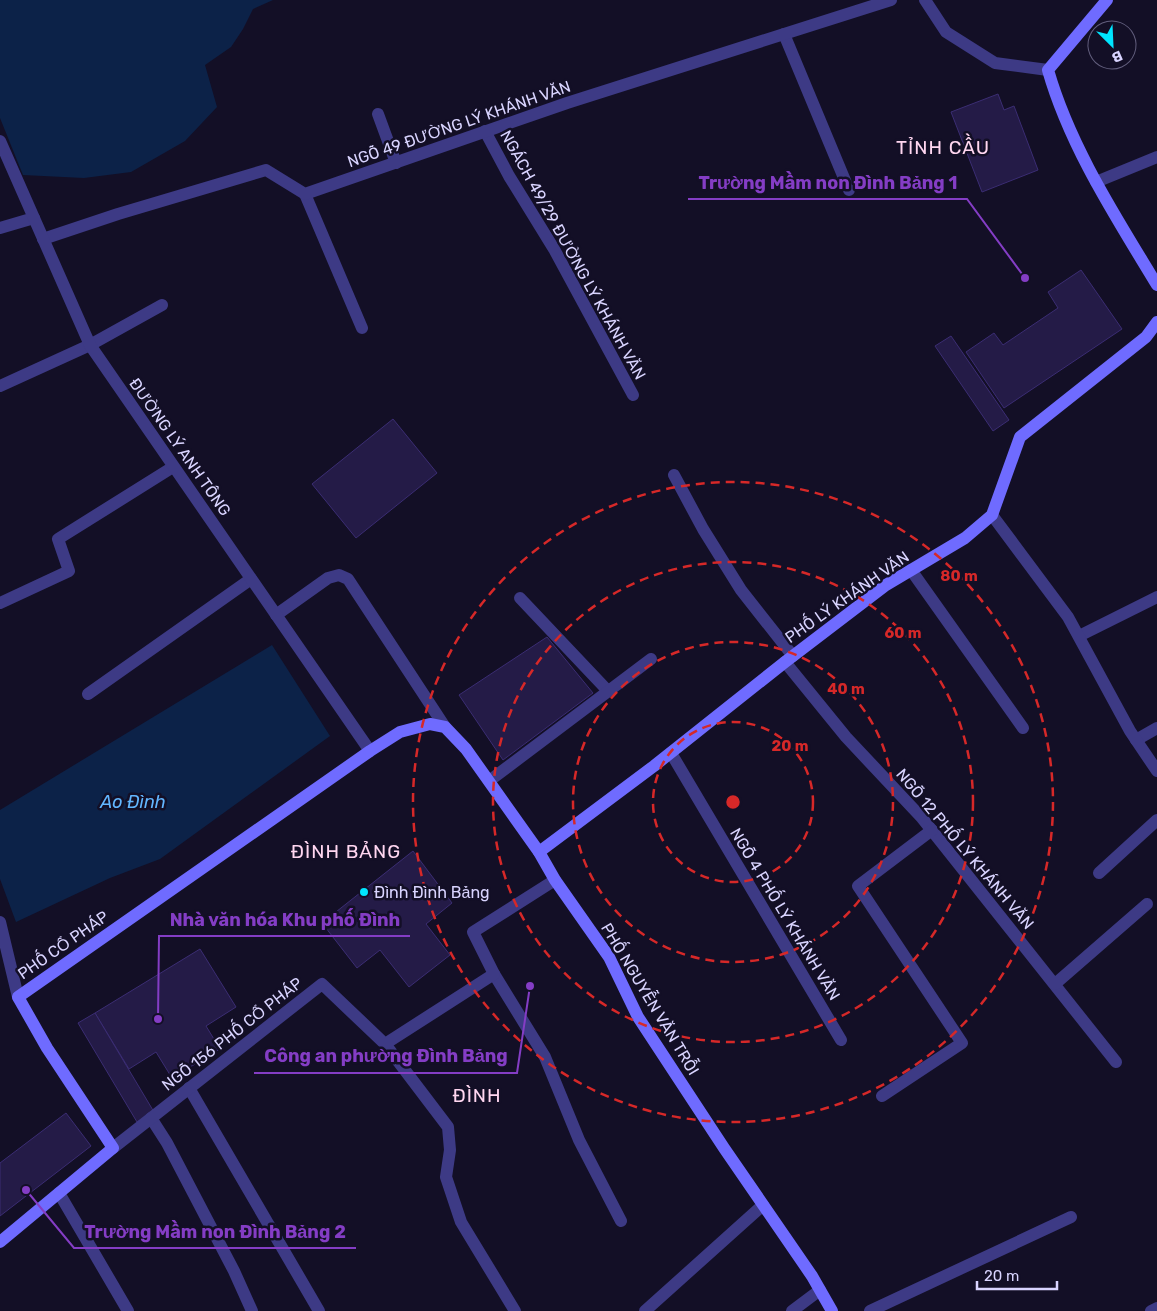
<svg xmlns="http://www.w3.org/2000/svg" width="1157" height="1311" viewBox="0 0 1157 1311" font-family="Rubik,sans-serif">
<rect width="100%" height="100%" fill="#130f26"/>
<g fill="#0c2248">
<path d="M0 0H273L253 9 243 29 231 47 205 65 217 107 185 141 131 172 84 178 23 175 0 118Z"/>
<path d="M272 645 330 736 160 859 110 878 16 922 0 879V810Z"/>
</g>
<g fill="#241b47" stroke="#3b2d73">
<path d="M998 94 1004 110 1014 106 1038 170 982 192 951 112Z"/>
<path d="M1081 270 1122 329 1004 408 966 352 994 333 1003 345 1058 308 1048 292Z"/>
<path d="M951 336 1009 420 993 431 935 346Z"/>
<path d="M393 419 437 473 356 538 312 484Z"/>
<path d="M547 637 593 693 503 760 459 695Z"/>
<path d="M413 851 452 903 426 924 450 955 409 987 380 950 357 968 322 923Z"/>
<path d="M200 949 236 1007 206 1026 220 1049 172 1078 156 1052 129 1069 95 1013Z"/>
<path d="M95 1013 154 1112 137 1122 78 1023Z"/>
<path d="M66 1113 91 1146 0 1216V1163Z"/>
</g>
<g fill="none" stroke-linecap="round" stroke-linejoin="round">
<g stroke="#3d3a85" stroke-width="12">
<path d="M784 34 849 190"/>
<path d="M378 114 396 163"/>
<path d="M485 131 509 176 554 249 633 395"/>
<path d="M305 194 362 328"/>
<path d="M1079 636 1157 597"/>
<path d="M1136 740 1157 728"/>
<path d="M1099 873 1157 820"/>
<path d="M494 974 545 1057 579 1140 621 1221"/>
<path d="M385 1044 448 1127 450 1150 446 1177 461 1222 515 1311"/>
<path d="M189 1088 319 1311"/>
<path d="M151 1118 167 1143 234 1271 252 1311"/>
</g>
<g stroke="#3d3a85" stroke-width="12">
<path d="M925 0 946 32 995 63 1048 70"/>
<path d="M1096 182 1157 157"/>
<path d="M0 228 34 218"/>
<path d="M43 239 118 214 266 170 305 194 567 103 891 0"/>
<path d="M0 386 90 345 162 305"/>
<path d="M674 475 703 529 741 590 793 656"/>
<path d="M992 515 1068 617 1130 731 1157 771"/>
<path d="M911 570 1023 728"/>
<path d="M520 598 608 691"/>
<path d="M0 603 69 571 58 539 173 467"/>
<path d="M276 615 328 578 339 575 348 579 445 727"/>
<path d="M785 662 846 737 922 818 1116 1062"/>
<path d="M88 694 251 579"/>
<path d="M671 753 841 1040"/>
<path d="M489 781 651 659"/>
<path d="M0 922 18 997"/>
<path d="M1055 984 1147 904"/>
<path d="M882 1096 962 1043 858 886 932 830"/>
<path d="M113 1148 322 984 385 1044 494 974 473 932 555 880"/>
<path d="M59 1193 128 1311"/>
<path d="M645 1311 763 1205"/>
<path d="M792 1311 820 1290"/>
<path d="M870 1311 1071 1217"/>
<path d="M1151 1311 1157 1308"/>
</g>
<path stroke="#3d3a85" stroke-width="12" d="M0 141 90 345 370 751"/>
<g stroke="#6f6bff" stroke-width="12">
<path d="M1107 0 1048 70C1070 147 1116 217 1157 285"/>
<path d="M539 852 654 766 785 662 886 585 965 538 992 515 1020 437 1146 337 1157 322"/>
<path d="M0 1242 113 1148 47 1048 18 997 370 751 400 732 430 724 445 727 466 749 539 852 555 880 609 957 638 1017 724 1148 812 1276 832 1311"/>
</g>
</g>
<g fill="none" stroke="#d62828" stroke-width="2.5" stroke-dasharray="9 6">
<circle cx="733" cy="802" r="80"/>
<circle cx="733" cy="802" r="160"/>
<circle cx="733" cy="802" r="240"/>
<circle cx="733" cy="802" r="320"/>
</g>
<circle fill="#00e5ff" stroke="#130f26" stroke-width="2" cx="364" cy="892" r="5"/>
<g text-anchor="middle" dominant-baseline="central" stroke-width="5" stroke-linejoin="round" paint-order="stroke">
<g font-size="16" fill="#d9d4ff" stroke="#130f26">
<text transform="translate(459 124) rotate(-19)">NGÕ 49 ĐƯỜNG LÝ KHÁNH VĂN</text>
<text transform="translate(573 255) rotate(61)">NGÁCH 49/29 ĐƯỜNG LÝ KHÁNH VĂN</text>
<text transform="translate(180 447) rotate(55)">ĐƯỜNG LÝ ANH TÔNG</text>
<text transform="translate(847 597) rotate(-35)">PHỐ LÝ KHÁNH VĂN</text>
<text transform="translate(965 849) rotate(50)">NGÕ 12 PHỐ LÝ KHÁNH VĂN</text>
<text transform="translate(785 914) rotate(59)">NGÕ 4 PHỐ LÝ KHÁNH VĂN</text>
<text transform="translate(63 945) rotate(-35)">PHỐ CỔ PHÁP</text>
<text transform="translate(650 999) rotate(59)">PHỐ NGUYỄN VĂN TRỖI</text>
<text transform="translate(232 1034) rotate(-38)">NGÕ 156 PHỐ CỔ PHÁP</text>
</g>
<g font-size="16" fill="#d9d4ff" stroke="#130f26" text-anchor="start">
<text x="374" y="892">Đình Đình Bảng</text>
</g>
<g font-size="18" font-style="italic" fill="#62b6ff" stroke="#130f26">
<text x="133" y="802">Ao Đình</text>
</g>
<g font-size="19" letter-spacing="1" fill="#ffd6f0" stroke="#130f26">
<text x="943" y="147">TỈNH CẦU</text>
<text x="346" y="851">ĐÌNH BẢNG</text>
<text x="477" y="1095">ĐÌNH</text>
</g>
</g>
<circle cx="733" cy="802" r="8" fill="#d62828" stroke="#130f26" stroke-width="2.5"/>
<g font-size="15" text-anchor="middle" font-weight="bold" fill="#d62828" stroke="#130f26" stroke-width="5" stroke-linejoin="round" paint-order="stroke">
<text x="959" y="581">80 m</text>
<text x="903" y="638">60 m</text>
<text x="846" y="694">40 m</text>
<text x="790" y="751">20 m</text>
</g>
<path fill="none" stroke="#843dc5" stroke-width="2" d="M1025 278L967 199H688M158 1019L159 936H410M530 986L517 1073H254M26 1190L74 1248H356"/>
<g fill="#843dc5" stroke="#130f26" stroke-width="2">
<circle cx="1025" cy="278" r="5"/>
<circle cx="158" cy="1019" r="5"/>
<circle cx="530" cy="986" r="5"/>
<circle cx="26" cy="1190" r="5"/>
</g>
<g font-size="18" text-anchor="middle" font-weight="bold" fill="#843dc5" stroke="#130f26" stroke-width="5" stroke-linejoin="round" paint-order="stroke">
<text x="828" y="189">Trường Mầm non Đình Bảng 1</text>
<text x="285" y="926">Nhà văn hóa Khu phố Đình</text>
<text x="386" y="1062">Công an phường Đình Bảng</text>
<text x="215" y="1238">Trường Mầm non Đình Bảng 2</text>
</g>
<g transform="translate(1112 45) rotate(156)"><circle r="24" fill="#130f26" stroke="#625e7d"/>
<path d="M0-4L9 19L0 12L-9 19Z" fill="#00e5ff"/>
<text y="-8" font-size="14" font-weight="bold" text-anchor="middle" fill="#d9d4ff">B</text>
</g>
<path d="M977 1281v8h80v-8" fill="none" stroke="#d9d4ff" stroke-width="2.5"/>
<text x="984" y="1281" font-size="15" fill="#d9d4ff" stroke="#130f26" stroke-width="4" paint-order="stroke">20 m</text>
</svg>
